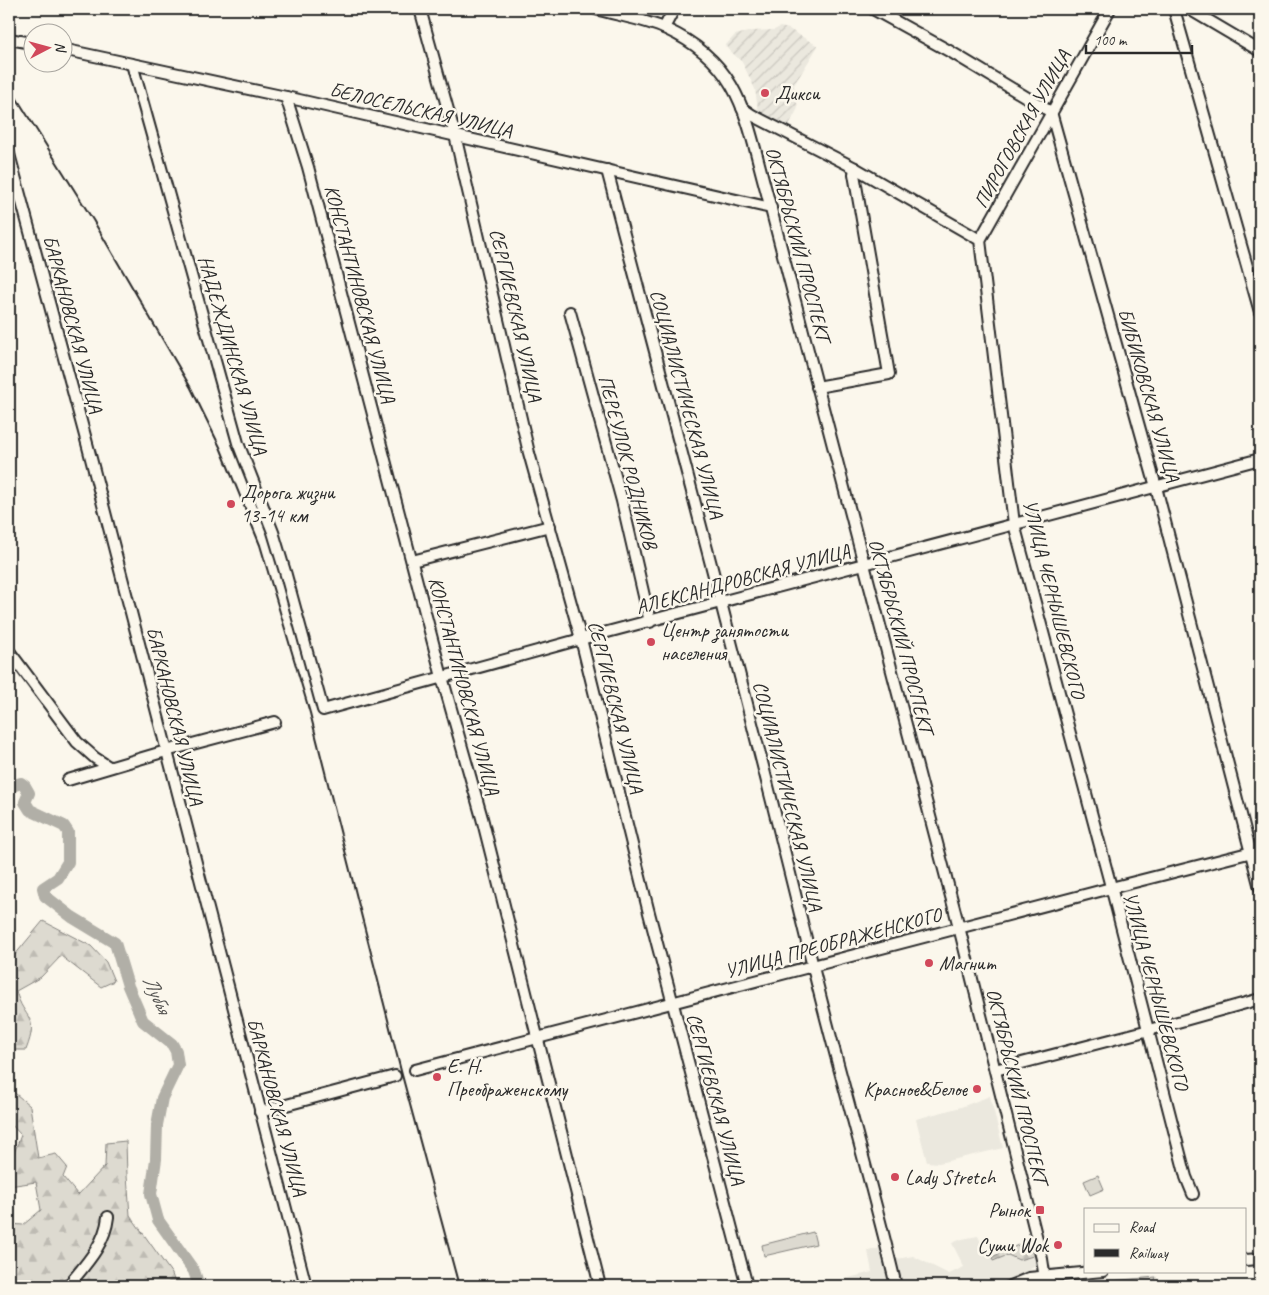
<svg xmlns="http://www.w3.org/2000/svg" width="1269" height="1295" viewBox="0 0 1269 1295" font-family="Caveat,sans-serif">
<defs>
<pattern id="industrial-furrows" width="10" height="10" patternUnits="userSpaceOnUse" patternTransform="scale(1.25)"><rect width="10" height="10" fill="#ebe8de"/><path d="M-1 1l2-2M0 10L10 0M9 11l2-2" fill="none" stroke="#cac7bf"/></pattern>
<pattern id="forest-firs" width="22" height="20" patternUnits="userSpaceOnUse" patternTransform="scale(1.25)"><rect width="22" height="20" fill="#dddad0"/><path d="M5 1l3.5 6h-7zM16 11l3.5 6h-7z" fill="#bebbb3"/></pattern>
</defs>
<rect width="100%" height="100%" fill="#fbf7ec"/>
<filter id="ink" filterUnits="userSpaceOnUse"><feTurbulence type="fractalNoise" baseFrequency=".02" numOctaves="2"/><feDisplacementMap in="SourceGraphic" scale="10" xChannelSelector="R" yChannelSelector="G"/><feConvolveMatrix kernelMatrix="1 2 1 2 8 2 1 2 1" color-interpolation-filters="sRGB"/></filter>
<g filter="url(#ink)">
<g fill="#ebe8de">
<path d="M990 1096 1003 1148 939 1163 927 1162 916 1119 961 1107Z"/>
<path d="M978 1236 988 1258 992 1257 993 1261 1008 1255 1019 1260 1037 1255V1264L1027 1272 994 1286H899L892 1260 913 1256 949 1274 964 1267 952 1243 962 1239Z"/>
<path d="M884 1247 892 1286H839L837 1281 872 1272 868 1251Z"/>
</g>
<path fill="url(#industrial-furrows)" d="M780 27 789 29 818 46 794 85 798 108 787 129 759 116 755 89 742 62 725 46 735 35 752 31 774 30Z"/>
<g fill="#dddad0" stroke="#84827e">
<path d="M1098 1175 1104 1189 1090 1195 1084 1181Z"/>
<path d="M813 1232 816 1244 764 1256 762 1245Z"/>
</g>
<g fill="url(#forest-firs)" stroke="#84827e">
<path d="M43 921 91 946 106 962 114 981 101 987 61 956 41 977 16 991C24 1021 40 1014 26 1050H9V962Z"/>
<path d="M9 1088 30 1106 38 1158 56 1154 67 1167 63 1177 78 1195 105 1166 106 1143 126 1141 127 1176 130 1215 172 1274 176 1286H9V1224L23 1225 41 1210 36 1182 9 1186V1162L11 1161 21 1135 9 1122Z"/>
<path d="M1029 1240 1033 1256 1019 1260 1008 1255 993 1261 992 1257Z"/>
<path d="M1156 1277 1153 1286H1060L1063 1285Z"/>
</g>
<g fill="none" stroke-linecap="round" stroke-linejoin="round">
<path stroke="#b1afa7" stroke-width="12" d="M9 789 12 786 21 783 25 786 29 793 25 802 30 810 64 826 68 832V862L58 878 43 888 45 896 72 917 115 943 128 986 143 1021 172 1044 176 1051 178 1065 162 1098 157 1125 156 1159 151 1194 158 1220 194 1271 199 1286"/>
<defs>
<g id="minor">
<path d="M420 9 455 135 529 453 581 639 648 909 747 1286"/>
<path d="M596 9C616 15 647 20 666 29 741 63 746 118 766 190L959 927 1042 1259 1046 1286"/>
<path d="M873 9 951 52 1051 112 1156 487 1260 888"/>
<path d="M1174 9 1260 312"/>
<path d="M1189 9 1260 51"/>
<path d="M664 28 674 9"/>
<path d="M9 39 32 43"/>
<path d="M62 49 286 97 771 208"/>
<path d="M132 64 238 443 273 532 286 575 323 710 581 639 1260 459"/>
<path d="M286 97 308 167 442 677 482 818 600 1286"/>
<path d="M742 108 752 115 855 168 980 240 1014 524 1114 898 1186 1177 1193 1194"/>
<path d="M9 154 88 447 306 1286"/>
<path d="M607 170C677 435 748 700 813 967 839 1074 871 1179 896 1286"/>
<path d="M980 240 1110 9"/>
<path d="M570 312 622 501 650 622"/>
<path d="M817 387 889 374 854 174 855 168"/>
<path d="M412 561 550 526"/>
<path d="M9 651 77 742 95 758 109 767"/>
<path d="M68 780 166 751 275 722"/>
<path d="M415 1070 1111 888 1260 850"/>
<path d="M995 1070 1149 1030 1260 999"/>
<path d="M260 1112 395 1076"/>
<path d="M1245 1260 1260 1259"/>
<path d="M68 1286C85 1265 105 1245 108 1217"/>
<path d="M1010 1286 1029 1278 1103 1271"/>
</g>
</defs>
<use href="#minor" stroke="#2b2b2b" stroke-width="14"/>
<use href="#minor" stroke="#fbf7ec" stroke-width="10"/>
<path stroke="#2b2b2b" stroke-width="2" d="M9 86 93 220 191 388 220 447 260 545 310 713 402 1075 459 1286"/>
</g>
</g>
<g fill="#d1495b" stroke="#fbf7ec" stroke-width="2">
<circle cx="765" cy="93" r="5"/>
<circle cx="231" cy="504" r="5"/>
<circle cx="651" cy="642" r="5"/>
<circle cx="929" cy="963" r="5"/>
<circle cx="437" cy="1077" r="5"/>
<circle cx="977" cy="1089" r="5"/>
<circle cx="895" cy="1177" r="5"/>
<rect x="1035" y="1205" width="10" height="10" rx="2.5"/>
<circle cx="1058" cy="1245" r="5"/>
</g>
<g text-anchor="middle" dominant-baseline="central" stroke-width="5" stroke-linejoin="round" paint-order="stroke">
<g font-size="20" fill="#2b2b2b" stroke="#fbf7ec" text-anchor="start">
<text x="775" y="93">Дикси</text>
<text x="241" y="492">Дорога жизни<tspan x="241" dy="23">13-14 км</tspan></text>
<text x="661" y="630">Центр занятости<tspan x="661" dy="23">населения</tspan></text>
<text x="939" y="963">Магнит</text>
<text x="447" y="1066">Е. Н.<tspan x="447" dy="23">Преображенскому</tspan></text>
<text x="967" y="1089" text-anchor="end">Красное&amp;Белое</text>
<text x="905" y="1177">Lady Stretch</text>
<text x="1030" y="1210" text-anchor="end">Рынок</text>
<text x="1048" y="1245" text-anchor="end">Суши Wok</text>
</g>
<g font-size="20" fill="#2b2b2b" stroke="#fbf7ec">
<text transform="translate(421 110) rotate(13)">БЕЛОСЕЛЬСКАЯ УЛИЦА</text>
<text transform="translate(1022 129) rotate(-61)">ПИРОГОВСКАЯ УЛИЦА</text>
<text transform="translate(798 244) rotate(75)">ОКТЯБРЬСКИЙ ПРОСПЕКТ</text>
<text transform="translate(360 294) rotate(75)">КОНСТАНТИНОВСКАЯ УЛИЦА</text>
<text transform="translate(516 315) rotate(77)">СЕРГИЕВСКАЯ УЛИЦА</text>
<text transform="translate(73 324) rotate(75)">БАРКАНОВСКАЯ УЛИЦА</text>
<text transform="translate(233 355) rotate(74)">НАДЕЖДИНСКАЯ УЛИЦА</text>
<text transform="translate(1149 395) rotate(74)">БИБИКОВСКАЯ УЛИЦА</text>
<text transform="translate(687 404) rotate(75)">СОЦИАЛИСТИЧЕСКАЯ УЛИЦА</text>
<text transform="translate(628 462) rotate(75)">ПЕРЕУЛОК РОДНИКОВ</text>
<text transform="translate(743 579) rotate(-15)">АЛЕКСАНДРОВСКАЯ УЛИЦА</text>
<text transform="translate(1054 599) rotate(76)">УЛИЦА ЧЕРНЫШЕВСКОГО</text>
<text transform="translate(901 636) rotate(75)">ОКТЯБРЬСКИЙ ПРОСПЕКТ</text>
<text transform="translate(464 686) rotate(75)">КОНСТАНТИНОВСКАЯ УЛИЦА</text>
<text transform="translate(616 707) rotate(76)">СЕРГИЕВСКАЯ УЛИЦА</text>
<text transform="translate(175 716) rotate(76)">БАРКАНОВСКАЯ УЛИЦА</text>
<text transform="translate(788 796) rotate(76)">СОЦИАЛИСТИЧЕСКАЯ УЛИЦА</text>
<text transform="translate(833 943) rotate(-15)">УЛИЦА ПРЕОБРАЖЕНСКОГО</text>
<text transform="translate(1156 991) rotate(75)">УЛИЦА ЧЕРНЫШЕВСКОГО</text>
<text transform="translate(1017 1086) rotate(76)">ОКТЯБРЬСКИЙ ПРОСПЕКТ</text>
<text transform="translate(716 1099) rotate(75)">СЕРГИЕВСКАЯ УЛИЦА</text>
<text transform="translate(277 1107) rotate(75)">БАРКАНОВСКАЯ УЛИЦА</text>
</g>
<g font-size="21" font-style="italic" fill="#5a5956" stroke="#fbf7ec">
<text transform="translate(157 994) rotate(65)">Лубья</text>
</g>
</g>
<rect width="1269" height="1295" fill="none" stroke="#fbf7ec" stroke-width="30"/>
<rect x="15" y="15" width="1239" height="1265" fill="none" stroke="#2b2b2b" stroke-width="2" filter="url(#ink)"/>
<rect x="1084" y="1208" width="162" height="65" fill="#fbf7ec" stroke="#a8a59f"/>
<rect x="1094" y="1224" width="25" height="8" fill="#fbf7ec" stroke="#a8a59f"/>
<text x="1129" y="1232" font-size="15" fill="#2b2b2b">Road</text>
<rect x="1094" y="1249" width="25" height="8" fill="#2b2b2b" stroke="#a8a59f"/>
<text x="1129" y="1258" font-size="15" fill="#2b2b2b">Railway</text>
<g transform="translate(48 48) rotate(84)"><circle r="24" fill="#fbf7ec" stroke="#a8a59f"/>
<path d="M0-4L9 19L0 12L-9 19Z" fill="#d1495b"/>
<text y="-8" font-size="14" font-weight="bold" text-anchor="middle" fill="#2b2b2b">N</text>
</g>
<path d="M1086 45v8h106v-8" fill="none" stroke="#2b2b2b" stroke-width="2.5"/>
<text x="1094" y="45" font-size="15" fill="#2b2b2b" stroke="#fbf7ec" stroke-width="4" paint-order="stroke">100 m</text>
</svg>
